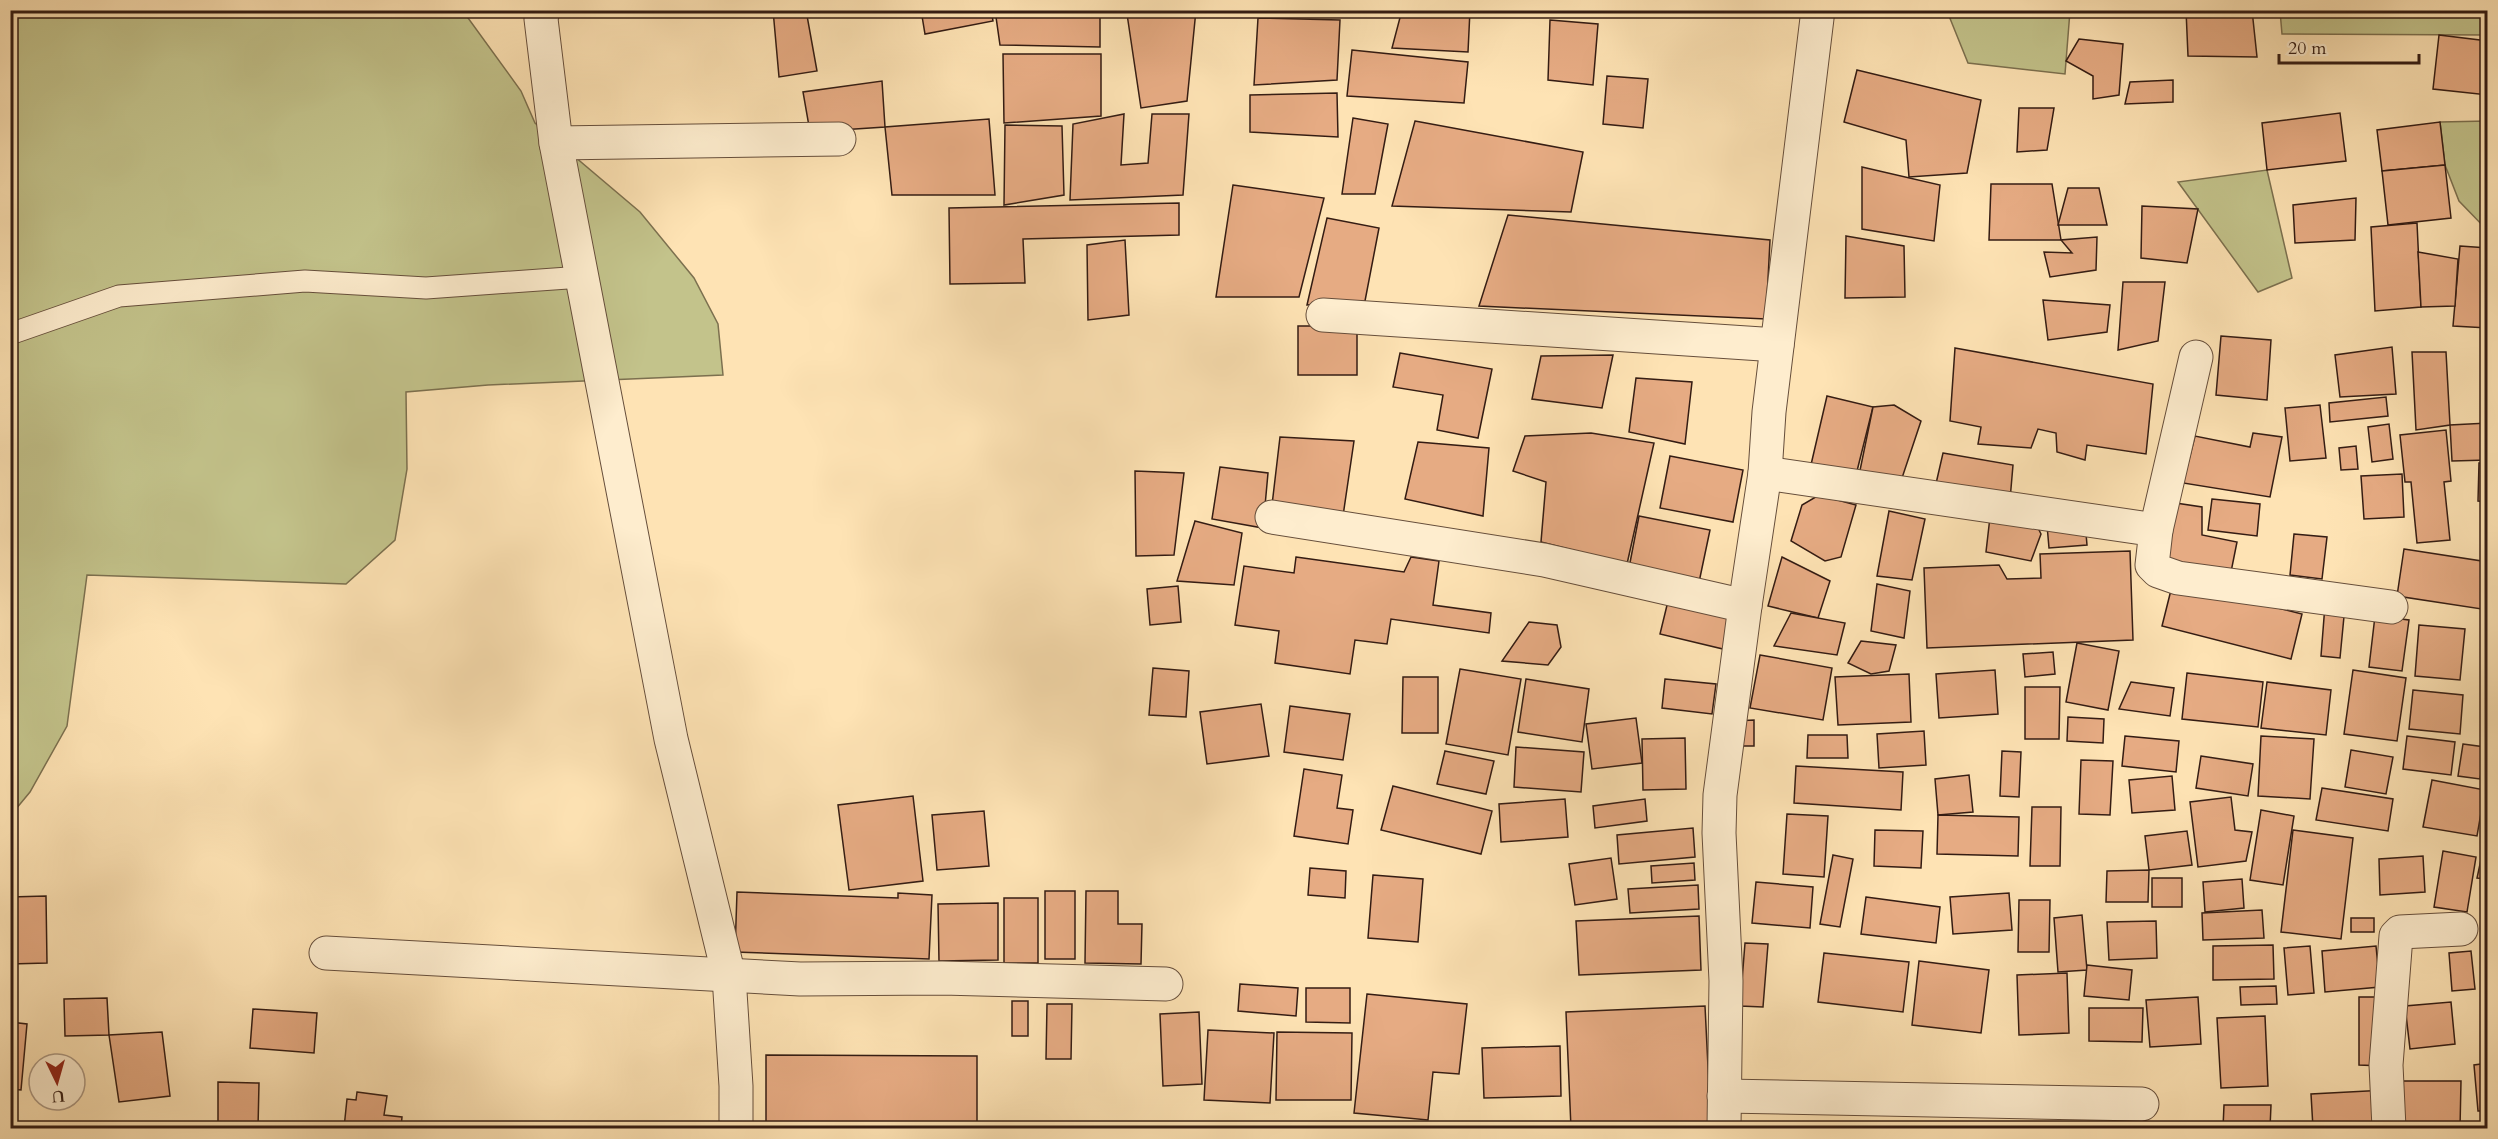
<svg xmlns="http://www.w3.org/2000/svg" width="2498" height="1139" viewBox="0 0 2498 1139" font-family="Cardo,serif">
<rect width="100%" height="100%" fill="#fee3b4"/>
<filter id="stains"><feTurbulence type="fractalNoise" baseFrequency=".00333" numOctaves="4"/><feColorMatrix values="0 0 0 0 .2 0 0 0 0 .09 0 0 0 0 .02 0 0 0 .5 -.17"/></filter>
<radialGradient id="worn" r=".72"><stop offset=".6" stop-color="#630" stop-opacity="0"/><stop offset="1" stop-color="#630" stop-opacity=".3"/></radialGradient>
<g fill="#c3c38b" stroke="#7c704f" stroke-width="1.5">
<path d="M11 11H463L521 91 535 123 640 212 694 278 718 324 723 375 488 385 406 392 407 469 395 540 346 584 87 575 67 726 30 792 11 815Z"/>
<path d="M1947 11H2070L2065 74 1968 63Z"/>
<path d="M2280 11H2487V35L2282 34Z"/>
<path d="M2487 121V230L2459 201 2445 165 2440 122Z"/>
<path d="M2267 170 2292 278 2258 292 2178 182Z"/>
</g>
<g fill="#e6ab83" stroke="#341c13" stroke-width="1.5">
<path d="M773 10H806L817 71 779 77Z"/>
<path d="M921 10H991L993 21 925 34Z"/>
<path d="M995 10H1100V47L1000 45Z"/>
<path d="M1174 10H1196L1187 101 1141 108 1127 14Z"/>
<path d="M1402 10H1470L1468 52 1392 48Z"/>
<path d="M2186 10H2252L2257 57 2188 56Z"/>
<path d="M1258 18 1340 20 1337 80 1254 85Z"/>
<path d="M1550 20 1598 24 1593 85 1548 80Z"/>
<path d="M2439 35 2488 41V95L2433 89Z"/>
<path d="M2079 39 2123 44 2119 95 2093 99V76L2066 61Z"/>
<path d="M1352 50 1468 62 1464 103 1347 96Z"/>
<path d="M1003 54H1101V116L1004 123Z"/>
<path d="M1857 70 1981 100 1967 173 1909 177 1906 140 1844 122Z"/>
<path d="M1607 76 1648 79 1643 128 1603 124Z"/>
<path d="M2173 80V102L2125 104 2130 82Z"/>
<path d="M882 81 885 127 810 132 803 92Z"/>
<path d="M1337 93 1338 137 1250 132V95Z"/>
<path d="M2019 108H2054L2047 150 2017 152Z"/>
<path d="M2340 113 2346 161 2267 170 2262 123Z"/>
<path d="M1124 114 1121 165 1148 163 1152 114H1189L1183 195 1070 200 1073 124Z"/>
<path d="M1353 118 1388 124 1375 194H1342Z"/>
<path d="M989 119 995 195H892L885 127Z"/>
<path d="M1415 121 1583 152 1571 212 1392 206Z"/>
<path d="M2440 122 2445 165 2382 171 2377 130Z"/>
<path d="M1005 125 1062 126 1064 195 1004 205Z"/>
<path d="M2445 165 2451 218 2388 225 2382 171Z"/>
<path d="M1862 167 1940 185 1934 241 1862 229Z"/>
<path d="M1991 184H2052L2061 240H1989Z"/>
<path d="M1233 185 1324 198 1299 297H1216Z"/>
<path d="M2068 188H2099L2107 225H2058Z"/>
<path d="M2356 198 2355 240 2295 243 2293 205Z"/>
<path d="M1179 203V235L1023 239 1025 283 950 284 949 208Z"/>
<path d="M2142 206 2198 209 2187 263 2141 258Z"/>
<path d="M1508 215 1770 240 1766 319 1479 306Z"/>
<path d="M1327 218 1379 228 1365 301 1307 305Z"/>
<path d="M2417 223 2421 307 2375 311 2371 227Z"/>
<path d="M1846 236 1904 246 1905 297 1845 298Z"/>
<path d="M2097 237 2096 270 2050 277 2044 252 2072 253 2061 240Z"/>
<path d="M1125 240 1129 315 1088 320 1087 245Z"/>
<path d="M2460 246 2488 248V328L2453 326Z"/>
<path d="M2418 252 2458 259 2455 306 2421 307Z"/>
<path d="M2123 282H2165L2158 341 2118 350Z"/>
<path d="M2043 300 2110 305 2107 332 2048 340Z"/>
<rect x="1298" y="326" width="59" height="49"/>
<path d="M2221 336 2271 340 2267 400 2216 395Z"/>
<path d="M2392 347 2396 394 2340 397 2335 355Z"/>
<path d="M1955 348 2153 384 2146 454 2087 445 2085 460 2057 452 2056 433 2038 429 2031 448 1978 444 1981 427 1950 421Z"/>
<path d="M2412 352H2446L2450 425 2416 430Z"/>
<path d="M1400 353 1492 369 1478 438 1437 430 1443 395 1393 387Z"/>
<path d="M1613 355 1602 408 1532 399 1541 356Z"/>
<path d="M1636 378 1692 382 1685 444 1629 432Z"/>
<path d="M1827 396 1873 407 1855 479 1810 469Z"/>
<path d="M2386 397 2388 416 2330 422 2329 403Z"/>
<path d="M1894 405 1921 421 1900 484 1858 480 1873 407Z"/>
<path d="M2320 405 2326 458 2290 461 2285 408Z"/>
<path d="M2488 423V460L2452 461 2450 425Z"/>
<path d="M2389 424 2393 459 2372 462 2368 427Z"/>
<path d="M2446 430 2451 481 2444 482 2450 540 2417 543 2411 482H2405L2400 435Z"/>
<path d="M1591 433 1654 443 1627 564 1541 542 1546 482 1513 471 1525 436Z"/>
<path d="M2253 433 2282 437 2270 497 2183 483 2195 436 2250 447Z"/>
<path d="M1280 437 1354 441 1343 516 1272 505Z"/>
<path d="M1418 442 1489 448 1483 516 1405 499Z"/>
<path d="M2356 446 2358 469 2341 470 2339 448Z"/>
<path d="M1943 453 2013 465 2010 500 1935 488Z"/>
<path d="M1670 456 1743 470 1733 522 1660 508Z"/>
<path d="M2479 463 2488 464V502L2478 501Z"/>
<path d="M1220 467 1268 473 1263 528 1212 519Z"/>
<path d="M1135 471 1184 473 1174 555 1136 556Z"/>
<path d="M2402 474 2404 517 2364 519 2361 476Z"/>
<path d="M1819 495 1856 505 1841 557 1825 561 1791 541 1802 505Z"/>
<path d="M2212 499 2260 504 2257 536 2208 530Z"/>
<path d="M2169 502 2202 507V535L2237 542 2229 582 2165 572Z"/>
<path d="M1889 511 1925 519 1912 580 1877 576Z"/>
<path d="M1639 516 1710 530 1698 587 1628 573Z"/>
<path d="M1990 517 2035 522 2041 534 2031 561 1986 552Z"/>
<path d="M1195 521 1242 533 1234 585 1177 581Z"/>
<path d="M2085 522 2087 545 2049 548 2047 525Z"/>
<path d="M2294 534 2327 537 2322 579 2290 575Z"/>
<path d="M2404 549 2488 562V610L2397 596Z"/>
<path d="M2130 551 2133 640 1927 648 1924 568 1999 565 2007 579 2041 578 2040 554Z"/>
<path d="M1296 557 1404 572 1411 557 1439 561 1433 605 1491 613 1489 633 1391 619 1387 644 1355 640 1350 674 1275 663 1279 631 1235 625 1244 566 1294 573Z"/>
<path d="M1782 557 1830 581 1818 618 1768 606Z"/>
<path d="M2173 582 2302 614 2291 659 2162 626Z"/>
<path d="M1877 584 1910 591 1904 638 1871 631Z"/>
<path d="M1178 586 1181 622 1150 625 1147 589Z"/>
<path d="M1669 597 1732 612 1723 649 1660 634Z"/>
<path d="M2325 605 2345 606 2340 658 2321 656Z"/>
<path d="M1791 613 1845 623 1837 655 1774 646Z"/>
<path d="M2375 616 2409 620 2402 671 2369 667Z"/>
<path d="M1529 622 1557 625 1561 647 1548 665 1502 661Z"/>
<path d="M2419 625 2465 629 2460 680 2415 676Z"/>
<path d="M1861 641 1896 645 1889 671 1871 674 1848 663Z"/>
<path d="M2077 643 2119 651 2108 710 2066 702Z"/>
<path d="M2053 652 2055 674 2025 677 2023 654Z"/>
<path d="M1760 655 1832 668 1823 720 1750 708Z"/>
<path d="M1153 668 1189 671 1186 717 1149 715Z"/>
<path d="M1460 669 1521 679 1508 755 1446 744Z"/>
<path d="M1995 670 1998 714 1939 718 1936 674Z"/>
<path d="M2353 670 2406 678 2397 741 2344 734Z"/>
<path d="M2187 673 2263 682 2258 727 2182 719Z"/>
<path d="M1909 674 1911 722 1838 725 1835 677Z"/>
<path d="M1403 677H1438V733H1402Z"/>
<path d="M1526 679 1589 689 1582 742 1518 732Z"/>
<path d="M1665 679 1716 684 1712 714 1662 708Z"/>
<path d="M2131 682 2174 688 2170 716 2119 709Z"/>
<path d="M2267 682 2331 690 2326 735 2261 728Z"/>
<path d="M2025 687H2060L2059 739H2025Z"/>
<path d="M2413 690 2463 695 2460 734 2409 729Z"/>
<path d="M1261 704 1269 756 1207 764 1200 712Z"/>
<path d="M1290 706 1350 714 1343 760 1284 752Z"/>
<path d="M2068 717 2104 719 2103 743 2067 741Z"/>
<path d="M1636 718 1642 763 1592 769 1586 724Z"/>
<path d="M1754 720V746H1734V721Z"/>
<path d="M1924 731 1926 765 1879 768 1877 734Z"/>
<path d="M1808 735H1847L1848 758H1807Z"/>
<path d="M2125 736 2179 741 2176 772 2122 766Z"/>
<path d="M2261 736 2314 739 2310 799 2258 796Z"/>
<path d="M2407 736 2455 742 2451 775 2403 769Z"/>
<path d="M1685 738 1686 789 1643 790 1642 739Z"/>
<path d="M2463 744 2485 747 2480 779 2458 776Z"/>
<path d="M1516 747 1584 752 1581 792 1514 787Z"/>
<path d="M2351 750 2393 757 2386 794 2345 787Z"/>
<path d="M1445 751 1494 761 1486 794 1437 784Z"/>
<path d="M2002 751 2021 752 2019 797 2000 796Z"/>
<path d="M2201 756 2253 764 2248 796 2196 788Z"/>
<path d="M2081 760 2113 761 2110 815 2079 814Z"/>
<path d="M1796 766 1903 772 1901 810 1794 803Z"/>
<path d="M1304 769 1342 775 1337 808 1353 810 1348 844 1294 836Z"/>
<path d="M1969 775 1973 812 1938 815 1935 779Z"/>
<path d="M2172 776 2175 810 2132 813 2129 780Z"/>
<path d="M2432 780 2485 790 2477 836 2423 827Z"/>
<path d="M1393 786 1492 811 1481 854 1381 830Z"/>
<path d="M2322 788 2393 799 2388 831 2316 820Z"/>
<path d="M913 796 923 881 849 890 838 805Z"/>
<path d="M2231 797 2235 830 2252 832 2246 861 2198 867 2190 802Z"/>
<path d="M1565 799 1568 837 1501 842 1499 804Z"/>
<path d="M1645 799 1647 821 1595 828 1593 806Z"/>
<path d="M2032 807H2061L2060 866H2030Z"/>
<path d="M2261 810 2294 816 2283 885 2250 880Z"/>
<path d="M984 811 989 866 937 870 932 815Z"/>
<path d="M1787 814 1828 816 1824 877 1783 874Z"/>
<path d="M1938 815 2019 817 2018 856 1937 854Z"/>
<path d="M2488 827V879L2477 878Z"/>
<path d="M1693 828 1695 857 1619 864 1617 835Z"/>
<path d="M1875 830 1923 831 1921 868 1874 866Z"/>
<path d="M2293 830 2353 838 2341 939 2281 932Z"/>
<path d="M2187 831 2192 865 2149 870 2145 836Z"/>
<path d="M2443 851 2476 857 2467 912 2434 907Z"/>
<path d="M1833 855 1853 859 1840 927 1820 924Z"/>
<path d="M2423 856 2425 892 2380 895 2379 859Z"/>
<path d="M1611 858 1617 899 1575 905 1569 864Z"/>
<path d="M1694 863 1695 880 1652 883 1651 866Z"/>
<path d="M1310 868 1346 871 1345 898 1308 895Z"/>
<path d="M2149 870 2148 902H2106L2107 871Z"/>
<path d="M1373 875 1423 879 1418 942 1368 938Z"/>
<rect x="2152" y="878" width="30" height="29"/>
<path d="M2242 879 2244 908 2205 912 2203 882Z"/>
<path d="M1756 882 1813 887 1810 928 1752 923Z"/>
<path d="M1698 885 1699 909 1630 913 1628 889Z"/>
<rect x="1045" y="891" width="30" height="68"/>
<path d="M1086 891H1118V924H1142L1141 964 1085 963Z"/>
<path d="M737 892 898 898V893L932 895 929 959 735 952Z"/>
<path d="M2009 893 2012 930 1953 934 1950 897Z"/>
<path d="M46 896 47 963 10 964V897Z"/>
<path d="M1866 897 1940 907 1936 943 1861 934Z"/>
<rect x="1004" y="898" width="34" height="65"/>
<path d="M2019 900H2050L2049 952H2018Z"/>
<path d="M998 903V960L939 961 938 904Z"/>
<path d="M2262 910 2264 938 2203 940 2202 913Z"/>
<path d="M2082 915 2087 970 2058 972 2054 918Z"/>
<path d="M1699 916 1701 970 1579 975 1576 921Z"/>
<rect x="2351" y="918" width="23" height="14"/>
<path d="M2156 921 2157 958 2109 960 2107 922Z"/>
<path d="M2484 931 2488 932V957L2481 956Z"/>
<path d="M1745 943 1768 944 1763 1007 1740 1006Z"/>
<path d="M2273 945 2274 979 2213 980V946Z"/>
<path d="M2310 946 2314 993 2288 995 2284 948Z"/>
<path d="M2376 946 2380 987 2325 992 2322 951Z"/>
<path d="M2471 951 2475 989 2452 991 2449 953Z"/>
<path d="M1824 953 1909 962 1903 1012 1818 1002Z"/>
<path d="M1919 961 1989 970 1981 1033 1912 1025Z"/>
<path d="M2087 965 2132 970 2129 1000 2084 996Z"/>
<path d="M2067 973 2069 1033 2019 1035 2017 975Z"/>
<path d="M1240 984 1298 988 1296 1016 1238 1011Z"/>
<path d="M2276 986 2277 1004 2241 1005 2240 987Z"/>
<path d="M1306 988H1350V1023L1306 1022Z"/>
<path d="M1367 994 1467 1004 1459 1074 1433 1072 1428 1120 1354 1113Z"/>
<path d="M2198 997 2201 1044 2150 1047 2146 1000Z"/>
<path d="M2359 997H2383V1066L2359 1065Z"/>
<path d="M107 998 109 1035 65 1036 64 999Z"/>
<rect x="1012" y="1001" width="16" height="35"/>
<path d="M2451 1002 2455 1044 2410 1049 2405 1006Z"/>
<path d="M1047 1004H1072L1071 1059H1046Z"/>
<path d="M1705 1006 1711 1128H1571L1566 1012Z"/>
<path d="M2089 1008H2143L2142 1042 2089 1041Z"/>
<path d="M253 1009 317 1013 314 1053 250 1048Z"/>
<path d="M1199 1012 1202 1084 1163 1086 1160 1014Z"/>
<path d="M2265 1016 2268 1086 2221 1088 2217 1018Z"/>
<path d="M10 1022 27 1024 21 1090 10 1089Z"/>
<path d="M1208 1030 1274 1033 1270 1103 1204 1100Z"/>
<path d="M162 1032 170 1096 119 1102 109 1035Z"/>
<path d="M1277 1032 1352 1033 1351 1100H1276Z"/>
<path d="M1560 1046 1561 1096 1484 1098 1482 1048Z"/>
<path d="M766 1055 977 1056V1128H766Z"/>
<path d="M2488 1063V1111H2478L2474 1065Z"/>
<path d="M2396 1081H2461L2460 1128H2396Z"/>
<path d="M218 1082 259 1083 258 1128H218Z"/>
<path d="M2386 1090 2388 1128H2313L2311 1094Z"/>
<path d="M357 1092 387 1096 384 1115 402 1117 401 1128H344L347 1099 356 1100Z"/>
<path d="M2224 1105H2271L2270 1128H2223Z"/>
</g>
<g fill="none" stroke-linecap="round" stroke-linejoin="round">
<defs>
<path id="service" d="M10 334 119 296 305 281 426 288 582 277"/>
<g id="minor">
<path d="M543 10 541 19 556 143 671 739 729 976 736 1086V1128"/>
<path d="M556 143 839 139"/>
<path d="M1323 315 1777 345"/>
<path d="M1765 473 2156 530 2152 565 2158 571 2178 578 2391 607"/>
<path d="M1272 517 1544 560 1745 606"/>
<path d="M2156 530 2196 357"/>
<path d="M326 953 800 979 942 978 1166 984"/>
<path d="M1724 1096 2142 1104"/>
<path d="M1724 1128 1726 981 1719 833 1720 795 1745 606 1765 473 1769 412 1818 10"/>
<path d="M2389 1128 2386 1065 2396 936 2400 932 2461 929"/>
</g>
</defs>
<use href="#service" stroke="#664e3b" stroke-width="23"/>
<use href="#minor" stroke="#664e3b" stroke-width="35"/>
<use href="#service" stroke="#feedce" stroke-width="21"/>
<use href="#minor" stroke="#feedce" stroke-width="33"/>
</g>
<rect width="2498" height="1139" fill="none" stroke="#fee3b4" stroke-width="36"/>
<rect x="12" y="12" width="2474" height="1115" fill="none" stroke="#341c13" stroke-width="3"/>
<rect x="18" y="18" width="2462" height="1103" fill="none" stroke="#341c13" stroke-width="1.5"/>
<g transform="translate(57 1082) rotate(175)"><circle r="28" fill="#feedce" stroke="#ad9983" stroke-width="1.5"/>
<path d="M0-4.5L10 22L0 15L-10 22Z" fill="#8f2418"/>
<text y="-9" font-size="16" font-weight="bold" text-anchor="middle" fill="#341c13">U</text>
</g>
<path d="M2279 54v9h140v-9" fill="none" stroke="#341c13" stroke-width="3"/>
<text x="2288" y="54" font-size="18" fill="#341c13" stroke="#feedce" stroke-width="4.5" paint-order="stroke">20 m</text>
<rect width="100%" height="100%" filter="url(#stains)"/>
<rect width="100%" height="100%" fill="url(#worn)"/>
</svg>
